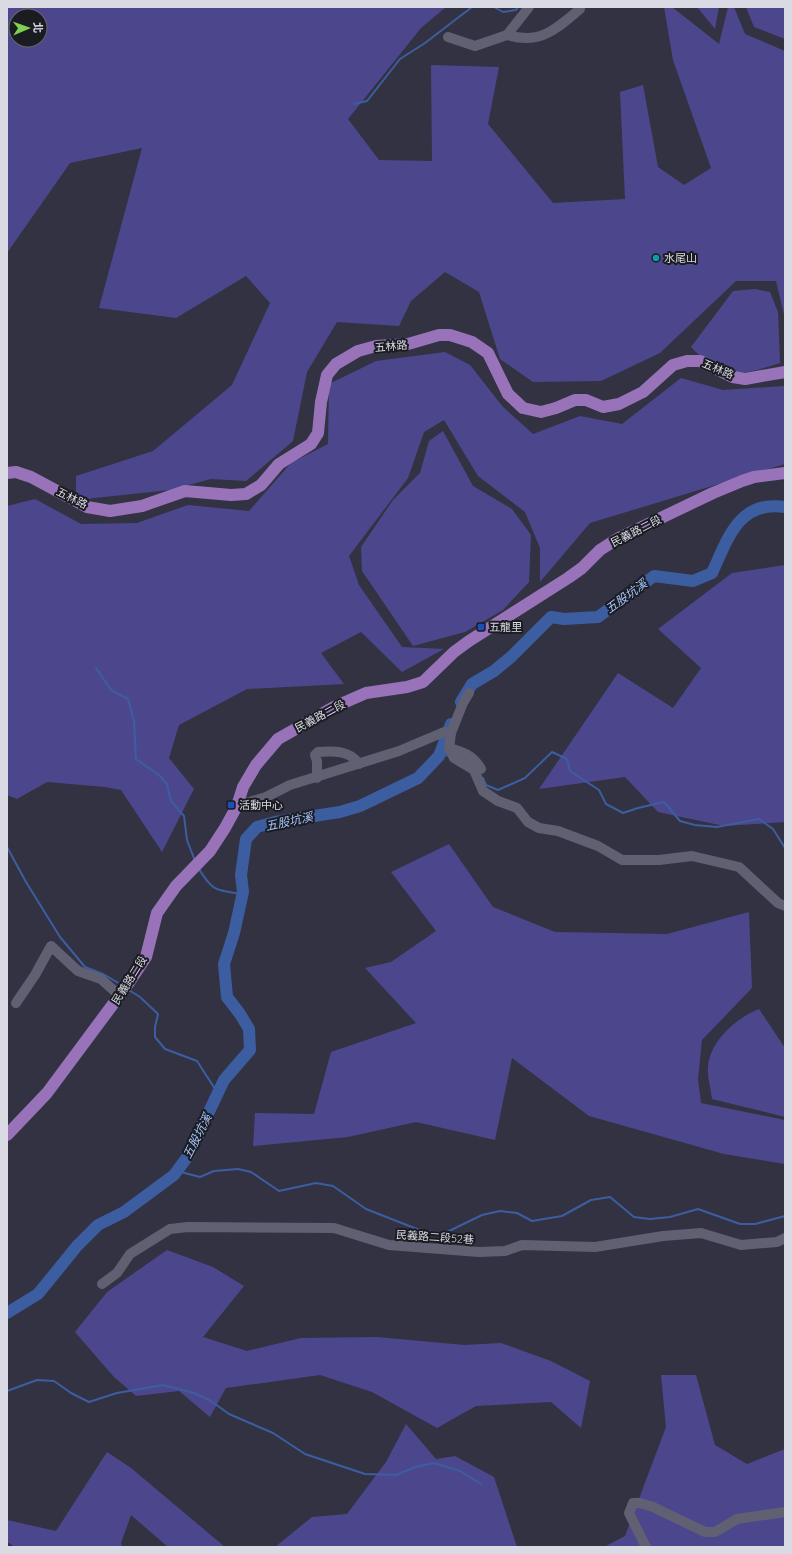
<svg xmlns="http://www.w3.org/2000/svg" width="792" height="1554" viewBox="0 0 792 1554" font-family="Quicksand,'Noto Sans TC',sans-serif">
<rect width="100%" height="100%" fill="#323242"/>
<g fill="#4c478d" fill-rule="evenodd">
<path d="M7 7H446L421 28 348 119 379 160 432 161 431 65 499 67 488 124 553 203 625 199 620 92 643 85 658 167 684 185 711 168 673 60 664 7H672L719 44 728 7H734L745 34 785 51V319L776 281H736L660 353 601 381 533 382 500 359 479 292 445 272 411 301 399 326 337 322 307 372 293 441 246 481 211 479 170 490 76 500V476L153 451 232 385 270 303 246 276 176 318 99 308 142 148 70 163 7 253ZM16 16H40V40H16Z"/>
<path d="M697 7H719L715 29Z"/>
<path d="M746 7H785V39L754 27Z"/>
<path d="M755 289 770 292 778 312 780 363C739 376 723 380 691 347L733 291Z"/>
<path d="M445 352 470 365 503 407 533 434 580 416 622 424 681 378 723 390 785 386V464L590 523 540 582V548L525 512 478 476 444 420 424 432 408 478 349 556 359 585 402 647 444 649 402 672 361 632 321 653 344 684 247 689 179 725 169 758 194 789 162 852 121 790 105 787 47 782 17 799 7 795V506L35 499 81 524 137 523 188 505 249 511 291 463 328 444 329 384 376 361Z"/>
<path d="M443 431 473 486 512 509 531 535 529 582 503 610 465 632 413 646 362 571 361 547 393 500 420 473 429 441Z"/>
<path d="M785 565V822L724 826 658 812 625 777 539 789 618 673 673 708 701 668 658 629 732 573Z"/>
<path d="M449 844 493 907 555 932 667 934 749 912 752 988 702 1040 698 1079 701 1103 785 1120V1164L724 1154 589 1116 512 1058 495 1140 416 1122 348 1137 253 1146 255 1113 314 1114 331 1052 416 1023 365 968 391 962 436 931 391 872Z"/>
<path d="M759 1009 785 1048V1117L712 1099C711 1089 707 1077 708 1067 710 1041 736 1018 759 1009Z"/>
<path d="M167 1250 213 1267 244 1286 203 1337 247 1351 301 1338 377 1337 464 1345 501 1343 551 1361 590 1381 581 1428 551 1402 476 1406 437 1428 372 1392 320 1375 226 1388 210 1417 179 1391 136 1396 114 1377 75 1332 107 1292Z"/>
<path d="M661 1375H696L715 1445 747 1464 785 1449V1547H604L625 1536 666 1427Z"/>
<path d="M406 1424 436 1459 455 1456 494 1477 517 1547H275L312 1517 347 1514 386 1462Z"/>
<path d="M107 1452 131 1468 225 1547H168L131 1515 121 1543 122 1547H15L7 1542V1520L56 1531Z"/>
</g>
<g fill="none" stroke-linecap="round" stroke-linejoin="round">
<g stroke="#3c5ea1" stroke-width="2">
<path d="M494 7 503 12 516 10 518 7"/>
<path d="M354 104 367 101 400 59 425 43 472 7"/>
<path d="M96 668 111 690 128 699 134 721 136 759 160 776 167 784 171 801 184 816 187 840 195 861"/>
<path d="M439 756 450 755"/>
<path d="M483 778 486 785 498 790 525 778 552 752 567 759 570 771 599 790 606 804 623 813 638 808 664 802 680 821 695 825 717 827 759 819 773 829 785 848"/>
<path d="M7 847 26 882 60 937 85 967 103 974 122 985"/>
<path d="M199 869C213 892 216 890 242 894"/>
<path d="M129 990 140 997 158 1014 155 1027V1037L165 1049 197 1061 217 1092"/>
<path d="M177 1171 200 1177 214 1171 238 1169 251 1172 279 1191 316 1183 333 1186 366 1209 422 1231 445 1233 482 1215 500 1211 517 1213 532 1221 562 1216 591 1200 610 1197 634 1217 650 1219 670 1217 698 1209 740 1224H755L785 1216"/>
<path d="M7 1391 37 1380 54 1381 71 1393 89 1402 117 1393 163 1385 194 1393 211 1401 229 1414 273 1433 305 1454 365 1474 396 1475 415 1467 434 1463 460 1471 481 1484"/>
</g>
<g stroke="#3c5ea1" stroke-width="12">
<path d="M461 702 472 684 494 671 511 657 551 617 564 619 598 617 654 576 693 581 712 573C728 538 739 500 785 507"/>
<path d="M7 1313 38 1294 77 1246 98 1225 124 1212 174 1175 188 1156 224 1080 250 1050 249 1029 240 1014 227 997 224 964 234 933 243 892 241 875 246 839 257 827 275 822 340 812 360 806 418 778 439 756 451 724"/>
</g>
<g stroke="#606072" stroke-width="10">
<path d="M507 35C541 45 556 29 580 9"/>
<path d="M448 37 475 46 507 35 529 7"/>
<path d="M469 693 463 703 451 733 449 748 454 758 474 770 483 791 498 801 517 808 528 822 539 828 558 831 598 846 622 860H659L692 856 739 867 778 903 785 906"/>
<path d="M449 748C464 752 473 755 481 769"/>
<path d="M317 778V761L315 755 318 752C333 751 350 750 359 764"/>
<path d="M237 806 266 797 290 785 399 751 444 732 451 733"/>
<path d="M16 1003 35 975 51 946 78 971 101 979 120 996"/>
<path d="M102 1284 117 1273 130 1254 170 1229 188 1227 334 1228 389 1245 479 1252 505 1251 522 1245 595 1247 663 1236 701 1233 741 1245 777 1242 785 1238"/>
<path d="M646 1547 629 1513 633 1503H640L653 1507 705 1532H715L737 1519 785 1512"/>
</g>
<g stroke="#9873ba" stroke-width="12">
<path d="M7 473 16 472 31 477 87 507 110 511 142 506 185 491 231 495 246 494 261 485 279 464 311 444 318 433 321 402 327 375 336 364 358 351 376 346 408 344 439 335H450L472 342 488 353 508 394 523 408 541 412 556 408 575 400H586L603 407 619 404 643 392 673 365 687 361H700L733 377 745 379 785 372"/>
<path d="M7 1135 47 1093 128 984 146 957 157 913 176 886 210 851 225 828 237 806 243 787 256 765 278 739 334 707 366 693 407 687 423 682 454 652 469 641 568 578 582 568 600 550 617 539 713 493 742 481 754 477 785 473"/>
</g>
</g>
<circle fill="#0f9aa8" stroke="#1b1b22" stroke-width="1.5" cx="656" cy="258" r="4"/>
<g fill="#1a4fb4" stroke="#1b1b22" stroke-width="1.5">
<rect x="477" y="623" width="8" height="8" rx="2"/>
<rect x="227" y="801" width="8" height="8" rx="2"/>
</g>
<g text-anchor="middle" dominant-baseline="central" stroke-width="4" stroke-linejoin="round" paint-order="stroke">
<g font-size="11" fill="#dadae5" stroke="#1b1b22" text-anchor="start">
<text x="664" y="258">水尾山</text>
<text x="489" y="627">五龍里</text>
<text x="239" y="805">活動中心</text>
</g>
<g font-size="11" fill="#dadae5" stroke="#1b1b22">
<text transform="translate(391 346) rotate(-5)">五林路</text>
<text transform="translate(718 369) rotate(23)">五林路</text>
<text transform="translate(72 498) rotate(26)">五林路</text>
<text transform="translate(636 531) rotate(-27)">民義路二段</text>
<text transform="translate(320 716) rotate(-28)">民義路二段</text>
<text transform="translate(129 980) rotate(-58)">民義路二段</text>
<text transform="translate(435 1237) rotate(4)">民義路二段52巷</text>
</g>
<g font-size="12" font-style="italic" fill="#a5c4fc" stroke="#1b1b22">
<text transform="translate(626 596) rotate(-36)">五股坑溪</text>
<text transform="translate(289 821) rotate(-12)">五股坑溪</text>
<text transform="translate(197 1136) rotate(-63)">五股坑溪</text>
</g>
</g>
<rect width="792" height="1554" fill="none" stroke="#dadae5" stroke-width="16"/>
<g transform="translate(28 28) rotate(88)"><circle r="19" fill="#1b1b22" stroke="#676770"/>
<path d="M0-3L7 15L0 10L-7 15Z" fill="#80d051"/>
<text y="-6" font-size="11" font-weight="bold" text-anchor="middle" fill="#dadae5">北</text>
</g>
</svg>
